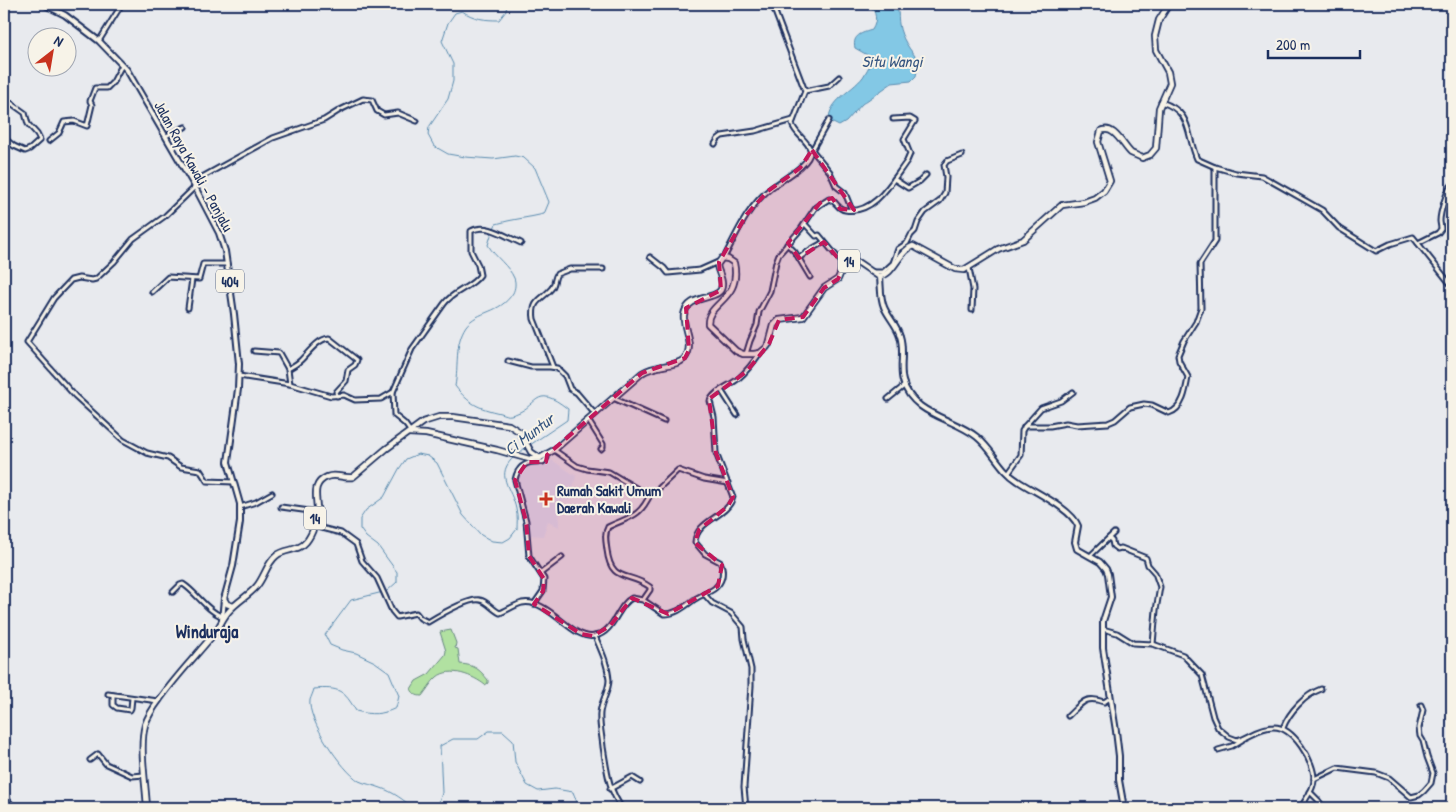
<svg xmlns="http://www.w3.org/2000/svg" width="1456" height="812" viewBox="0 0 1456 812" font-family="'Patrick Hand',sans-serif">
<rect width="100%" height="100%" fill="#e8eaee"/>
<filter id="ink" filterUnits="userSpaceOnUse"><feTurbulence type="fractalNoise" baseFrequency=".02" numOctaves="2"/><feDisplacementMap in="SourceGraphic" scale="10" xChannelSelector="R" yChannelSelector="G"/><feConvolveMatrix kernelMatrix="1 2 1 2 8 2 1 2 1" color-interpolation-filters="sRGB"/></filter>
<g filter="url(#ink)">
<path fill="#dde4f2" d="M552 460 576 476 570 500 560 501 559 527 548 521 543 536 530 535 525 509 518 485V476L523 467 528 464 546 465Z"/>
<path fill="#b1e1a1" stroke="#668880" d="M451 630 456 643 455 648 458 649 460 664C475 665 479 669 488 680V683L485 685C474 676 450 666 437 677 431 682 427 690 422 696 416 696 414 694 411 689L416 681 429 674 445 655 446 651 440 632Z"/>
<path fill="#83c8e5" stroke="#598baf" d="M870 4H896C899 11 898 17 899 24 901 38 910 50 919 61L916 76 911 81 892 83 862 104 846 122 839 126 829 121C828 101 852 91 863 77 866 72 869 67 871 62L869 56 855 48C852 35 862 33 872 30 878 20 876 13 870 4Z"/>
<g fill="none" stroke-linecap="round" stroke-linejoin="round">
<g stroke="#598baf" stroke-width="1">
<path d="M494 228 496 224C512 219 528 218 544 214L549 202 535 168 524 158 515 156 493 159 465 157 448 154 434 146 428 135 429 127 448 99 453 81V64L442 41 448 23 455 13 462 11C474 19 485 20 499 20L506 11 507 4"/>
<path d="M492 232 488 245C495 257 509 266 514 278 516 283 515 289 513 293 500 314 478 310 466 326 454 344 459 366 455 386 469 404 478 408 500 413 503 414 508 416 511 415 539 409 533 381 568 409L567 420 530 445"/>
<path d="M518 454 526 447"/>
<path d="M413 808C404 800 393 792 381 788 374 785 365 784 359 781 342 770 307 720 310 700 311 697 313 693 314 689 339 687 344 690 356 711 371 715 382 715 396 708L399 696 389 672 375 662 356 653 342 650 330 645 325 635 351 600 387 591 397 582V572L378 546 366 537 360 529V519L366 510 384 497 399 469 406 459 418 454 428 456 437 463 463 515 481 535 492 541 503 542 510 538 517 529C517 523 518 516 516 509 512 488 493 475 515 456"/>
<path d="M437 808 442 793 440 746 453 739H478L489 731H503L513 740 515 762 527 785 538 791 555 789 573 792 578 805 577 808"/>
</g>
<defs>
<g id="minor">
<path d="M99 41 122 4"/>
<path d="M805 91 829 86 839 77"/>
<path d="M4 98 25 113 28 124 37 134 40 140 30 149 25 151 14 146 4 138"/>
<path d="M1161 102C1193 112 1186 134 1197 159L1215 167 1236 173 1262 176 1322 210 1339 228 1376 251 1390 244 1413 237 1452 286"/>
<path d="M166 136 185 127"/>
<path d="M49 141 59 133 64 122 74 121 87 126 92 105 90 101 95 88H107L113 82 122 65"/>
<path d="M715 144 718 139 722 136 755 131 793 120"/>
<path d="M812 150 830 172 836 186 845 193 851 208 853 210"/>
<path d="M812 150 829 120"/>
<path d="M894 179 908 188 920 181 926 175"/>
<path d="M193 182 273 138 324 120 340 110 363 99 372 100 377 111 384 115 398 113 417 121"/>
<path d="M195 187 165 216 133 239 114 262 96 279 92 280 79 278 71 280 54 298 27 342 75 396 123 440 147 453 168 458 181 467 200 470 207 481 234 482"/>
<path d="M805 224 816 236 819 235 844 265"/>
<path d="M1418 243 1438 233 1441 229C1441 226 1440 223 1440 221 1440 213 1447 189 1452 185"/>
<path d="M787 244 795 252 810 277"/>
<path d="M650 257 664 268 668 273 700 270 718 262"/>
<path d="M724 258C737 233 748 206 771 188 780 181 814 163 810 149 807 140 795 134 792 124L805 91 772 4"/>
<path d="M799 258 810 250 824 242"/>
<path d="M969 268 973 289 972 310"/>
<path d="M872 272H883L893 263 898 249 907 243 911 235 915 231 918 222 925 212 940 201 945 193 946 177 944 165 947 161 962 155"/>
<path d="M152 292 168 277 199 279 203 264H227"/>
<path d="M188 308 192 279"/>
<path d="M254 351 279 353 288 369 290 384"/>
<path d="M746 354 750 341 757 325 759 312 770 291 776 262 779 254 801 229 815 208 829 199C837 201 837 209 845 210 875 215 892 181 907 161L910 154 904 139 915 121 910 118 893 119"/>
<path d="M508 361 531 367H550L557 368 565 376 570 389 577 393 594 413"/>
<path d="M553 367 534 319C531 300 542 300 551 289 555 285 554 278 557 274L570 269H603"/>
<path d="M288 369C293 366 297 364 301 360 309 352 318 339 329 338L357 360 355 365 348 370 346 381 336 392 337 396"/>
<path d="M239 376 290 384 331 396 344 395 355 400 381 399 393 392 394 415 405 424 410 431"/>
<path d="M721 390 737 415"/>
<path d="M393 392 412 349 444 304C453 291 471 288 480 275L478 265 471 251V231C487 222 506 237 521 243"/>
<path d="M613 398 664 421"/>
<path d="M888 399 904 386"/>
<path d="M588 420 603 444V447L601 449"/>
<path d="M1024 427 1041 408 1061 401 1073 392"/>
<path d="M554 450 577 466 587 469 609 472 646 494 656 491 678 470 704 479 728 483"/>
<path d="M1008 473 1021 455 1022 431 1025 426H1050L1066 423 1077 425 1108 423 1115 420 1130 407 1144 404 1152 405 1169 413C1183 409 1186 390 1188 377L1179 361 1178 355 1184 341 1196 322 1201 308 1200 264 1215 241V167"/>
<path d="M240 507 256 502 272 493"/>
<path d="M281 507 317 512"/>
<path d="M313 526 341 533 356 544 362 561 377 578 392 611 397 617 416 613 420 618 428 622C438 616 469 598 480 600 487 601 493 610 500 613 507 610 515 605 522 603 550 598 571 641 595 636 615 632 617 605 632 598L643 600 664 614C677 614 685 606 695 599 706 592 718 591 722 577 723 571 723 567 720 562L705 554 695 542C696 520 728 517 733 497L716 453 714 417 710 401C715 390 730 386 739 378 747 371 753 363 760 353"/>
<path d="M1109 538 1112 541 1113 546 1117 549 1121 548 1146 558 1148 565 1155 573 1160 587 1156 610 1153 644"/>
<path d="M1090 556 1114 533"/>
<path d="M541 573 562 557"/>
<path d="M173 592 180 585 183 584C197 593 206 610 221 616"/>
<path d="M704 594 712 603 731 613 743 627 744 639 751 669V686L744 787 746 808"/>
<path d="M643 600 650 590V587C629 571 611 584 607 550 606 542 604 534 608 527 630 516 639 519 651 493"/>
<path d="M534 604 543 591 544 579 529 556 526 521 515 480C518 464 529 461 543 462L547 458V455"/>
<path d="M1103 629 1117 633 1133 643 1153 644 1183 655 1202 675 1213 717 1218 728 1229 737 1237 740C1249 737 1259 727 1273 727 1293 726 1315 762 1314 780 1314 790 1305 799 1301 808"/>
<path d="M595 636C601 650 608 664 609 680 609 691 601 702 600 713 599 725 602 735 603 747 607 770 608 789 622 808"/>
<path d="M108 694 158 701"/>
<path d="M113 695V705L117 708 130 710 131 708 132 698"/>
<path d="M1068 716C1082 703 1085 695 1104 702L1110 698"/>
<path d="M1283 728C1289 712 1305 695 1321 689"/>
<path d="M1218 750 1232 746 1242 740"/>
<path d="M90 760 98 754 106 764 132 776 144 775"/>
<path d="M1314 779 1337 768 1376 773 1389 778 1411 797 1419 795 1424 791 1431 783 1433 773 1427 757 1423 741 1420 736 1419 728 1423 710 1421 705"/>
<path d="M610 789 632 777 640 782"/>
<path d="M1310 792 1318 800 1324 808"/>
<path d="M4 795 14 808"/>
</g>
<g id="major">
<path d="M43 4 65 15 99 41 127 70 195 187 219 233 225 251 234 314 239 364 238 389 228 462 240 504V522L233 566 224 599 222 620"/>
<path d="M880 277C881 287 880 297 884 307 888 317 897 325 900 336 905 351 899 367 903 381 912 415 954 418 977 437 993 450 1000 470 1018 481 1034 492 1071 508 1078 526L1075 542 1077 549 1100 562 1106 569 1108 574 1111 597 1103 621V648L1116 731 1119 756V780L1124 808"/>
</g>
<g id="highway">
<path d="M409 433 426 434 497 450 529 459 540 458 554 450 642 373C655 364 676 367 684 359 696 346 682 329 684 315 688 291 723 303 722 284 722 277 718 272 717 265L722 258 728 259 734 263C742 300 707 302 708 324L736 351 743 354H754L760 353 766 348 769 344 774 325 779 320 803 317 824 288 838 279 844 265 848 261 859 263 878 276C894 277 898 251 913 246L955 269 964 270 998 249 1023 240 1062 205 1084 202 1095 198 1104 191 1110 181 1098 142 1101 131C1114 124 1123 146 1131 153 1135 155 1139 156 1142 158L1150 155 1156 148 1159 108 1170 83 1168 72 1156 50 1155 36 1159 20 1169 4"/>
<path d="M224 599 227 604 233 606"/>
<path d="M147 808C146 785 139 747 145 725 148 715 154 707 160 699 177 675 195 657 213 635 220 627 223 617 230 610 238 601 248 596 256 587 264 578 267 563 276 556 285 548 298 552 306 542 313 534 317 519 317 510 317 497 311 484 327 477 336 473 344 479 353 477L386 449 423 422 439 417H453L509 425 520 432 531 452 540 458"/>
</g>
</defs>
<use href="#minor" stroke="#1b2f5e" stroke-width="7"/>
<use href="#major" stroke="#1b2f5e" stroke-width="8"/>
<use href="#highway" stroke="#1b2f5e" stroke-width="8"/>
<use href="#minor" stroke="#f7f3e8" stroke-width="3"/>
<use href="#major" stroke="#f7f3e8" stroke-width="4"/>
<use href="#highway" stroke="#f7f3e8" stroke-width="4.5"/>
</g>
</g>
<path fill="#c2185b" fill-opacity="0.2" stroke="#c2185b" stroke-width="4" stroke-dasharray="10 6" stroke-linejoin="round" d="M812 150 854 210 840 209 832 198 820 203 788 243 799 258 824 242 844 265 838 279 824 288 803 317 779 320 769 344 746 372 709 399 716 453 733 497 728 506 699 530 695 543 722 565 718 586 668 614 632 598 610 626 593 636 581 634 534 604 543 591 544 579 529 556 526 521 515 480 527 462H546L547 455 642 373 685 358 689 350 686 308 721 290 719 262 747 214 768 191 800 168Z"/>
<path fill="#c8321e" stroke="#f7f3e8" stroke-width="2" d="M543.5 491.5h5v5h5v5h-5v5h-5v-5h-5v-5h5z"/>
<g text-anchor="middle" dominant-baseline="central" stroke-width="4" stroke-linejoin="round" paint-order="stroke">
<g fill="#f7f3e8" stroke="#5d6a87" stroke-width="1">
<rect x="838" y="249.5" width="22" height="23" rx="4"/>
<rect x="216" y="269.5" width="28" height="23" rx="4"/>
<rect x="304" y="506.5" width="22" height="23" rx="4"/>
</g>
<g font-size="14" font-weight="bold" fill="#1b2f5e">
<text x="849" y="261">14</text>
<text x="230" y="281">404</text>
<text x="315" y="518">14</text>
</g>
<g font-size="15" fill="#1b2f5e" stroke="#f7f3e8">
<text transform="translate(194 166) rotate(61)">Jalan Raya Kawali – Panjalu</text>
</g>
<g font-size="15" font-weight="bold" fill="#1b2f5e" stroke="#f7f3e8" text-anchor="start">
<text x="557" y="490">Rumah Sakit Umum<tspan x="557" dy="17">Daerah Kawali</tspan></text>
</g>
<g font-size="16" font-style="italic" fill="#355580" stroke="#f7f3e8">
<text x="892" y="61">Situ Wangi</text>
<text transform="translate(529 434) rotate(-37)">Ci Muntur</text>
</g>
<g font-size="18" font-weight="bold" fill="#1b2f5e" stroke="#f7f3e8">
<text x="207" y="631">Winduraja</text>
</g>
</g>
<rect width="1456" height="812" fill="none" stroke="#f7f3e8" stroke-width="20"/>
<rect x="10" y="10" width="1436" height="792" fill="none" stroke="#1b2f5e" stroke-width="2" filter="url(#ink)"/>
<g transform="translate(52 52) rotate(31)"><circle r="24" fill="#f7f3e8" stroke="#9fa5b1"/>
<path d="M0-4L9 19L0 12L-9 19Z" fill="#c8321e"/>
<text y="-8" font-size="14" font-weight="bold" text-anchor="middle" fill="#1b2f5e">N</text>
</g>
<path d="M1268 50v8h92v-8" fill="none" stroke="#1b2f5e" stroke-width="2.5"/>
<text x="1276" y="50" font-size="15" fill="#1b2f5e" stroke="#f7f3e8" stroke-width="4" paint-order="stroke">200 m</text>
</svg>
